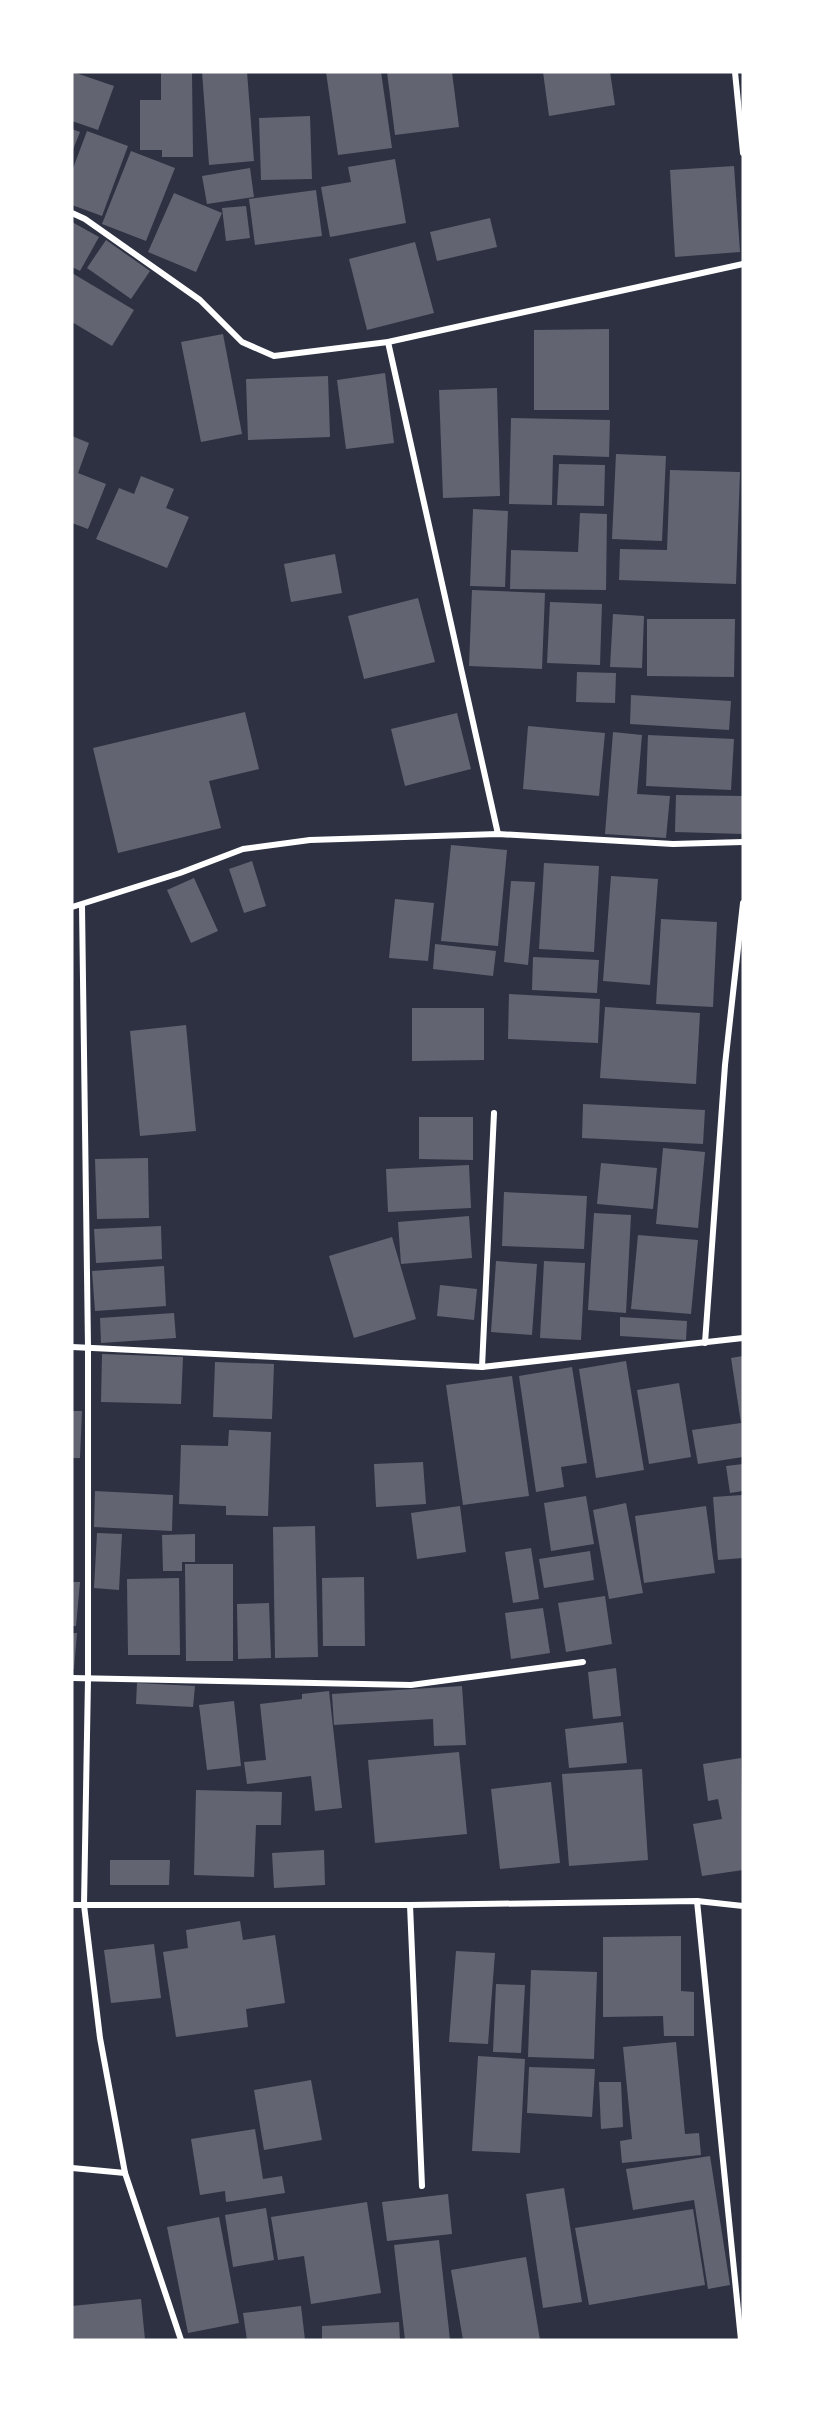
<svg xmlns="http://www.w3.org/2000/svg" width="815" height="2412" viewBox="0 0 815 2412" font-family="'Sofia Sans Condensed',sans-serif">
<rect width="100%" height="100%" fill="#2d3142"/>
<g fill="#626471">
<path d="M73 72 114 86 98 130 72 121Z"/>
<path d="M161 72H192L193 157H162V150H140V100H161Z"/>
<path d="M202 72H247L254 161 209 165Z"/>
<path d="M326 72H381L392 148 338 155Z"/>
<path d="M387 72H452L459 127 395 135Z"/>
<path d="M543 72H610L615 105 549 116Z"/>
<path d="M310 116 312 179 261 180 259 118Z"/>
<path d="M72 129 80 132 72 152Z"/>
<path d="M87 131 128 146 102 216 72 205V171Z"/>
<path d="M131 151 175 168 146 241 102 224Z"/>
<path d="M395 159 406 223 330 237 321 187 351 182 348 167Z"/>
<path d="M734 166 740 252 675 257 670 170Z"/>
<path d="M250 168 254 197 207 204 202 176Z"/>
<path d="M316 190 322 236 255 245 249 199Z"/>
<path d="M174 193 222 213 196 272 148 252Z"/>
<path d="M246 206 250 238 226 241 222 208Z"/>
<path d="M490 218 497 247 437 261 430 232Z"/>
<path d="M72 222 99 237 80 271 72 267Z"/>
<path d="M106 240 150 271 131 299 87 268Z"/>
<path d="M415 242 434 313 367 330 349 259Z"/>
<path d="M72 273 134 310 112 346 72 322Z"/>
<path d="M609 329V410H534V330Z"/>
<path d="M223 334 242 434 201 442 181 342Z"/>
<path d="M385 373 394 443 346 449 337 380Z"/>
<path d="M328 376 330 437 248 440 246 379Z"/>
<path d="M497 388 500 496 443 498 439 390Z"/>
<path d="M511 418 610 420 609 457 553 455 552 505 509 504Z"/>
<path d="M72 436 89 443 78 473 106 484 88 529 72 523Z"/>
<path d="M616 454 666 456 662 541 612 539Z"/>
<path d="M559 464 605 465 604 506 557 505Z"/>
<path d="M670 470 740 472 736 584 619 580 620 549 667 550Z"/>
<path d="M141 476 174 489 166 508 189 517 167 568 96 539 119 488 134 494Z"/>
<path d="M473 509 508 511 505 587 470 586Z"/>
<path d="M580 513 607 514 606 590 510 589 511 550 578 552Z"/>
<path d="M335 554 342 593 291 602 284 564Z"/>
<path d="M472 590 545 593 542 669 469 666Z"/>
<path d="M418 598 435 662 364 679 348 616Z"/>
<path d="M550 602 602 604 600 665 547 663Z"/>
<path d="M613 614 644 616 642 668 610 667Z"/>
<path d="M647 619H735L734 677 647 676Z"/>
<path d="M577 672 616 673 615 703 576 702Z"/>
<path d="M631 695 731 701 729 730 630 724Z"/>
<path d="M245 712 259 769 209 781 221 828 118 853 93 748Z"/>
<path d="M457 713 471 769 405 786 391 729Z"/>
<path d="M528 726 605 733 599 796 523 789Z"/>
<path d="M613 732 642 735 637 794 670 796 666 838 605 834Z"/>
<path d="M648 735 734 739 731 790 646 786Z"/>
<path d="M676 795 743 796V834L675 832Z"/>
<path d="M451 845 507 850 498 946 441 941Z"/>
<path d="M252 861 266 906 244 913 229 869Z"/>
<path d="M544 863 599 866 594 952 539 949Z"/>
<path d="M611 876 658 879 650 985 603 981Z"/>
<path d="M194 878 218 931 191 943 167 890Z"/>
<path d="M511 881 535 882 528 965 504 962Z"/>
<path d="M395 899 434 903 428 961 389 958Z"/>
<path d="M661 919 717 922 713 1007 656 1004Z"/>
<path d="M435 944 496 951 493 976 433 969Z"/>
<path d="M533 957 599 960 597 993 532 990Z"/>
<path d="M509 994 600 999 598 1043 508 1039Z"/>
<path d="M605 1007 700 1013 696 1084 600 1078Z"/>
<path d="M412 1008H484V1060L412 1061Z"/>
<path d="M186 1025 196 1131 140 1136 130 1031Z"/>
<path d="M583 1104 705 1110 703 1144 582 1138Z"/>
<path d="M419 1117H473V1160L419 1159Z"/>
<path d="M663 1148 705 1152 698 1228 656 1224Z"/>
<path d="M148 1158 149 1218 97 1219 95 1159Z"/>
<path d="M601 1163 657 1168 653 1209 597 1204Z"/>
<path d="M469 1165 471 1208 388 1212 386 1169Z"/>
<path d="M504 1192 587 1196 584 1249 502 1246Z"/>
<path d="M594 1213 631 1215 626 1313 588 1310Z"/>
<path d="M469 1216 472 1258 401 1264 398 1222Z"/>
<path d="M161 1226 162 1259 96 1263 94 1229Z"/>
<path d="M638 1235 698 1240 691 1314 631 1309Z"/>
<path d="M392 1237 416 1319 354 1338 329 1256Z"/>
<path d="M496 1261 537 1264 532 1335 491 1332Z"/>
<path d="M544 1261 585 1263 581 1340 540 1338Z"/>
<path d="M164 1266 166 1306 95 1311 92 1271Z"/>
<path d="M440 1285 477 1289 474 1320 437 1316Z"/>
<path d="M174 1313 176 1338 101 1343 100 1318Z"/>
<path d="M620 1317 687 1321 686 1340 620 1336Z"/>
<path d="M102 1354 183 1357 181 1404 101 1402Z"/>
<path d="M743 1356V1457L698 1464 692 1430 741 1423 731 1358Z"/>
<path d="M626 1361 644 1470 596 1478 579 1369Z"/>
<path d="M215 1362 274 1364 272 1419 213 1417Z"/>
<path d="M572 1367 587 1463 561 1467 564 1487 536 1492 519 1376Z"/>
<path d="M512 1376 529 1496 463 1505 446 1385Z"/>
<path d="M679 1383 691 1457 649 1464 637 1390Z"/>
<path d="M72 1411H82L80 1458H72Z"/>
<path d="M229 1430 271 1432 268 1516 226 1515V1506L179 1504 181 1445 228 1446Z"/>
<path d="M423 1462 426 1504 376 1507 374 1464Z"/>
<path d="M743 1464V1491L730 1493 726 1466Z"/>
<path d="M95 1491 173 1495 172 1531 94 1527Z"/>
<path d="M742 1495 743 1558 718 1560 713 1497Z"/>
<path d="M586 1496 594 1544 551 1551 544 1503Z"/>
<path d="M626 1503 643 1593 609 1599 593 1510Z"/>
<path d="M460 1506 466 1552 417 1559 411 1513Z"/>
<path d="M706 1506 715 1573 644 1583 635 1516Z"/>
<path d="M315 1526 318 1657 275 1658 273 1527Z"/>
<path d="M97 1533 122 1534 119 1590 94 1588Z"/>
<path d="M195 1534V1562H182V1571H163L162 1535Z"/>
<path d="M531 1548 539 1599 513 1603 505 1552Z"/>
<path d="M590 1551 594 1580 544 1588 539 1559Z"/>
<path d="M185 1564H233V1661H186Z"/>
<path d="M364 1577 365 1646H323L322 1578Z"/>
<path d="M179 1578 180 1655H128L127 1579Z"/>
<path d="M72 1582H80L76 1626H72Z"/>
<path d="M605 1596 612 1644 566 1652 558 1603Z"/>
<path d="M269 1603 271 1658 238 1659 237 1604Z"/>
<path d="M543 1608 550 1653 511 1659 505 1613Z"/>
<path d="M72 1633H77L74 1669H72Z"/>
<path d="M616 1668 621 1716 593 1719 588 1672Z"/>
<path d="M137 1683 195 1686 193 1707 136 1704Z"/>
<path d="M462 1686 466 1745 434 1746 433 1719 334 1725 332 1694Z"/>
<path d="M329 1691 342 1808 315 1811 311 1776 247 1784 244 1762 266 1760 260 1704 302 1699V1694Z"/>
<path d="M234 1701 241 1766 207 1770 199 1705Z"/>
<path d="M623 1722 627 1763 569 1768 565 1729Z"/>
<path d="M459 1752 467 1834 375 1843 368 1760Z"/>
<path d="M741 1758 743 1870 702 1876 693 1824 722 1819 718 1799 708 1801 703 1764Z"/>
<path d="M642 1769 648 1860 569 1866 562 1774Z"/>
<path d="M551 1782 560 1863 500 1869 491 1789Z"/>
<path d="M196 1790 282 1792 281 1825H256L254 1877 194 1875Z"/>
<path d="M324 1850 325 1885 274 1888 272 1853Z"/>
<path d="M110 1860H170L169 1885H110Z"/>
<path d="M240 1921 243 1940 275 1935 285 2003 246 2009 248 2027 176 2037 163 1952 188 1948 186 1930Z"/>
<path d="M681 1936V1991L694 1992V2036H664L663 2016 603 2017V1937Z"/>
<path d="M154 1944 161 1998 111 2003 104 1950Z"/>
<path d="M456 1951 495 1953 488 2044 449 2042Z"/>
<path d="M531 1970 597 1972 594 2059 528 2057Z"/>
<path d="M496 1984 525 1985 521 2053 493 2052Z"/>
<path d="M676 2042 685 2134 699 2133 701 2155 622 2163 620 2141 632 2139 623 2047Z"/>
<path d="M478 2056 525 2059 520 2153 472 2151Z"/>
<path d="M529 2067 595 2069 592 2117 527 2113Z"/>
<path d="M311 2080 322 2140 264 2150 254 2090Z"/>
<path d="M599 2082H621L623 2127 601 2129Z"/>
<path d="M255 2129 263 2179 282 2176 285 2193 226 2202 225 2191 200 2195 191 2139Z"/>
<path d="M710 2156 730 2285 708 2289 694 2200 633 2210 626 2169Z"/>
<path d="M564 2188 582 2302 543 2308 526 2194Z"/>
<path d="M448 2194 452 2234 387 2241 382 2202Z"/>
<path d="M367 2202 381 2293 311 2304 304 2256 278 2260 271 2217Z"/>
<path d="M266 2208 274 2260 233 2267 225 2215Z"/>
<path d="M693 2209 705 2285 589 2305 575 2228Z"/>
<path d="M219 2217 239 2323 188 2333 167 2227Z"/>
<path d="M439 2240 450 2340H405L394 2245Z"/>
<path d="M526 2257 540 2340H463L451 2270Z"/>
<path d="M141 2299 145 2340H72V2306Z"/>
<path d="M301 2306 305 2340H247L243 2313Z"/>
<path d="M399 2322 400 2340H322V2326Z"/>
</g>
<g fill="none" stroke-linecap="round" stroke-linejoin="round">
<g stroke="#fff" stroke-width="6">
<path d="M735 72 743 153"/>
<path d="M72 213 85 219 200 300 242 342 274 356 388 342 743 264"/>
<path d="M388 342 498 834"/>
<path d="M82 906 88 1347V1679L84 1905 100 2038 125 2173 181 2340"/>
<path d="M72 907 180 873 243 849 310 840 498 834 673 844 743 842"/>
<path d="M705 1343 725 1065 743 903"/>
<path d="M72 1347 482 1367 743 1338"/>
<path d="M482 1367 494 1113"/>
<path d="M72 1678 411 1685 583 1662"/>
<path d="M697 1901 741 2340"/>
<path d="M72 1905H410L697 1901 743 1906"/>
<path d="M410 1905 422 2186"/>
<path d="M72 2168 125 2173"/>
</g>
</g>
<rect width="815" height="2412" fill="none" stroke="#ffffff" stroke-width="147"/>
</svg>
